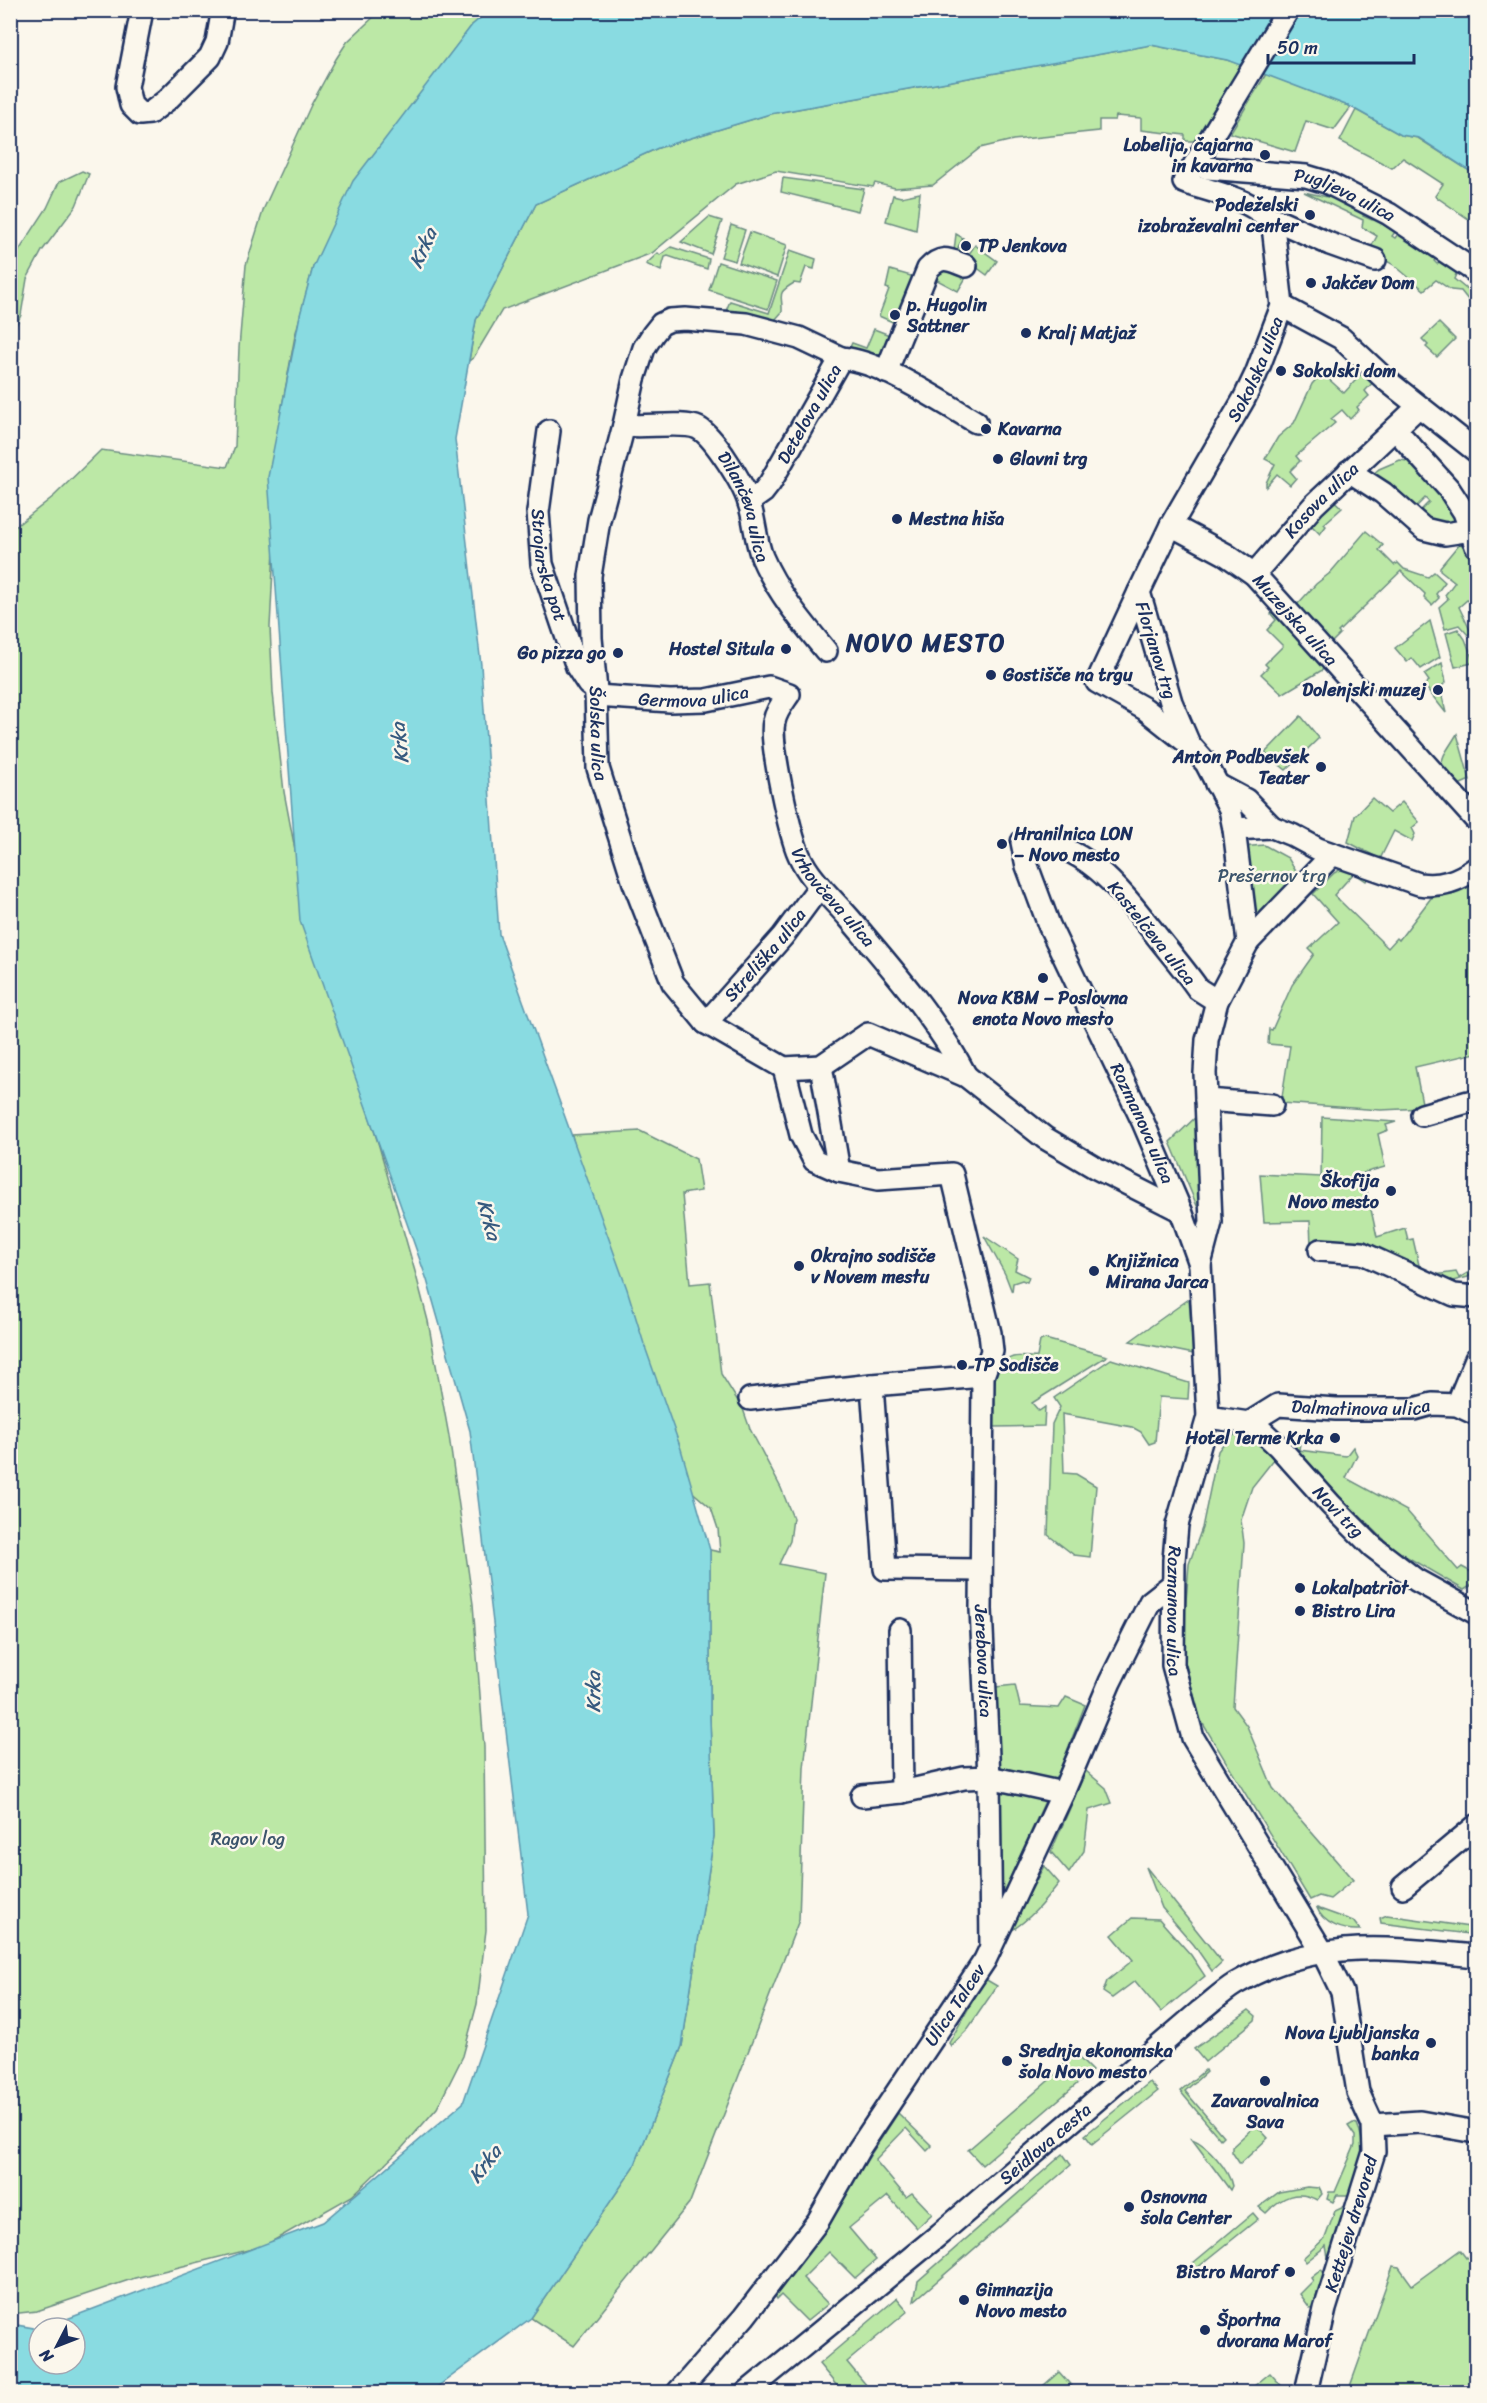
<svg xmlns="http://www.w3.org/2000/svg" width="1487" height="2403" viewBox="0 0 1487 2403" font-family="Sriracha,sans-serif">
<rect width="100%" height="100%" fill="#fbf7ec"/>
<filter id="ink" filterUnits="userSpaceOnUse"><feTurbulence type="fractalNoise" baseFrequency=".0167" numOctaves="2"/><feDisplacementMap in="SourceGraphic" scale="12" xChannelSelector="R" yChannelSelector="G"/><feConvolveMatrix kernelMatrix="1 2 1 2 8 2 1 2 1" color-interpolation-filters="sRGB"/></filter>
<g filter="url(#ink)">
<g fill="#bce8a6" stroke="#6c8c82" stroke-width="1.5">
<path d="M380 11H489L472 25 423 91 313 267 295 336 281 412 270 627 273 693 284 792 305 902 326 981 379 1146 416 1275 428 1321 449 1436 473 1604 484 1747 486 1930 477 2004 463 2056 437 2108 402 2148 352 2196 264 2246 135 2278 37 2311 11 2314V530L54 496 101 450 227 467 235 446 239 348 246 265 264 208 311 105 336 59 347 42Z"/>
<path d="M1151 45 1227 60 1242 65 1194 141H1185V135L1141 130V118L1116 116 1115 120H1099V131L1013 140 980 148 933 185 895 188 875 183 873 187 776 171 736 184 652 253 502 310 474 357 469 361 476 320 536 204 658 148 770 114Z"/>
<path d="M1266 74 1351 107 1334 130 1306 121 1295 152 1230 133Z"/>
<path d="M1356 110 1401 135 1418 138 1476 175V212L1470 220 1435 196 1443 184 1403 158 1392 168 1340 141Z"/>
<path d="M82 171 89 174 76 206 42 251 27 279 21 315 11 336V263L47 208 59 182Z"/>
<path d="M783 178 864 189 858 211 781 192Z"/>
<path d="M1304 192 1337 199 1364 212 1363 216 1372 220 1375 219 1395 232 1392 236 1395 238 1398 234 1436 258 1434 261 1437 264 1441 260 1457 272 1454 279 1476 297V310L1461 291 1451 290 1436 280 1424 290 1394 265 1369 251 1377 236 1362 227 1363 220Z"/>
<path d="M920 193 916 230 886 221 893 195 901 197Z"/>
<path d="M709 217 722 221 711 254 681 242Z"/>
<path d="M731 225 745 230 735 261 721 257Z"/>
<path d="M750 232 787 245 777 277 739 263Z"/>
<path d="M956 234 963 238 958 247 969 254 975 245 997 261 987 275 954 251Z"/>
<path d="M671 247 709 259 707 269 668 256 665 257 661 271 646 264 658 253 660 255Z"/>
<path d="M790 250 816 259 814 269 806 267 800 284 794 283C775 294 783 295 782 312L775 320 724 316 730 301 769 313Z"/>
<path d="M718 262 777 281 768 309 709 290Z"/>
<path d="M943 269 967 276 958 291 937 280 934 277Z"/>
<path d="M890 270 918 278 897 324 879 316 889 289 886 288Z"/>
<path d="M1439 323 1455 339 1437 357 1426 347 1428 345 1422 339Z"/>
<path d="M874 329 892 336 881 359 850 347 852 343 866 348Z"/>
<path d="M1365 370 1375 380 1365 391 1369 396 1357 407 1359 410 1350 419 1342 410 1331 419 1335 423 1296 456 1300 461 1290 471 1296 478 1290 485 1277 474 1266 487V483L1275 464 1265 459 1278 437 1294 423 1312 384 1322 373 1344 393Z"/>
<path d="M1400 460C1429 461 1445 500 1458 521L1439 528 1417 514 1429 502 1425 498 1412 511 1371 476 1379 469Z"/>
<path d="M1329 496 1342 508 1324 524 1326 526 1320 534 1308 522Z"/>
<path d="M1366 531 1383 545 1379 550 1394 565 1398 563 1404 569 1428 577 1434 572 1445 582 1436 594 1439 598 1432 605 1424 597 1425 594 1401 571 1338 632 1340 634 1330 644 1294 608 1316 584 1330 573Z"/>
<path d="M1460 543 1476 560V601L1472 604 1467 600 1459 607 1471 632 1468 635 1459 625 1445 629 1439 607 1448 599 1445 595 1455 582 1440 570V567Z"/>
<path d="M1277 607 1329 666 1282 694 1261 674 1268 667 1265 664 1283 646 1267 630 1276 620 1271 614Z"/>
<path d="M1430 621 1440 657 1421 669 1412 658 1407 662 1395 648Z"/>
<path d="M1458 629 1465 639 1473 660 1472 663 1455 667 1446 633Z"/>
<path d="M1442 663 1446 682 1440 688 1446 713 1424 685 1429 681 1424 674Z"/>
<path d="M1301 716 1319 738 1286 770 1265 753Z"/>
<path d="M1457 734 1470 780 1454 787C1435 759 1441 761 1457 734Z"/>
<path d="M1372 798 1389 813 1402 802 1419 822 1412 828 1415 834 1412 841 1394 831 1380 859 1348 842 1355 816Z"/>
<path d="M1264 845 1288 858 1301 880 1257 924 1242 847Z"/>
<path d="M1345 867 1370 876 1366 881 1354 873 1334 895 1388 948 1397 938 1399 940 1431 898 1448 893 1476 877V1053L1415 1067 1423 1108 1381 1110 1281 1103 1290 1046 1268 1044 1269 1029 1272 1030 1292 985 1314 954 1309 949 1338 922 1313 894 1334 873Z"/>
<path d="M1201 1112 1203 1209 1197 1206 1170 1142Z"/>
<path d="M1322 1117 1396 1122 1386 1125 1388 1130 1378 1134 1385 1167 1363 1173 1377 1237 1405 1228 1408 1240 1413 1239 1419 1265 1434 1275 1456 1272 1459 1278 1476 1268V1271L1468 1277 1449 1282 1311 1246 1310 1221 1264 1222 1260 1174 1321 1177Z"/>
<path d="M640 1131 696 1159 701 1191 682 1194 690 1284 710 1282 721 1374 743 1409 750 1429 781 1488 793 1518 790 1541 779 1564 825 1573 804 1768 799 1920 690 2202 574 2346 531 2318 634 2167 682 2046 714 1836 710 1718V1550L720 1552 718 1529 711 1508 689 1489 581 1173 572 1135Z"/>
<path d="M984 1236 1018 1259 1015 1270 1029 1277 1027 1282 1022 1280 1013 1283 1012 1292 1005 1274Z"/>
<path d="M1189 1299 1194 1354 1130 1341Z"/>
<path d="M1045 1339 1107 1356 1032 1403 1039 1411 1045 1407 1044 1426 994 1427C994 1407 987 1365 1013 1357 1020 1355 1029 1358 1037 1357L1040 1341Z"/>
<path d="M1111 1359 1189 1383 1188 1399 1159 1397 1155 1442 1149 1444 1141 1432 1132 1427 1062 1414 1064 1473 1076 1474 1096 1486 1090 1557 1074 1555 1048 1535 1052 1424 1060 1407 1054 1398Z"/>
<path d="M1236 1434 1255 1439 1275 1458 1252 1487 1241 1520 1244 1543 1233 1707 1247 1726 1273 1788 1353 1880 1330 1899 1319 1896 1310 1900 1200 1719 1182 1650 1189 1564 1202 1528 1218 1451 1224 1443Z"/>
<path d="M1293 1441 1300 1443 1299 1450 1346 1456 1353 1447 1357 1455 1346 1478 1407 1511 1458 1570 1462 1567 1475 1574 1472 1585 1464 1590 1395 1550 1341 1498 1294 1446Z"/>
<path d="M1015 1685 1020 1706 1059 1708 1066 1697 1085 1705 1055 1782 1000 1770 996 1687Z"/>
<path d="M1086 1771 1106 1788 1112 1803 1089 1810 1084 1851 1069 1873 1051 1852Z"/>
<path d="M999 1792 1046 1799 998 1904Z"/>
<path d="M1044 1866 1059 1883C1044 1902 1030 1920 1009 1932Z"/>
<path d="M1146 1867 1222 1962 1212 1971 1194 1945 1162 1908Z"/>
<path d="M1317 1908 1353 1921 1360 1930C1344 1931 1323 1924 1317 1908Z"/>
<path d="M1387 1915 1476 1928V1935L1381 1923 1380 1918Z"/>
<path d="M1132 1918 1159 1919 1191 1955 1205 1976 1161 2012 1135 1981 1112 1998 1103 1992 1107 1981 1133 1960 1112 1935Z"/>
<path d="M985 1979 997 1986 967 2030 951 2046 949 2043Z"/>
<path d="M1249 2010 1256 2016 1255 2020 1205 2062 1194 2049Z"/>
<path d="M1073 2052 1092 2071 982 2165 968 2150 1055 2075Z"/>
<path d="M1205 2070 1206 2072 1185 2091 1223 2136 1220 2139 1180 2091Z"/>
<path d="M1150 2082 1158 2091 1092 2144 1085 2135Z"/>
<path d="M898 2113 932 2146 927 2151 906 2128 875 2160 906 2197 912 2193 932 2214 917 2228 888 2196 849 2228 876 2260 855 2278 829 2252 803 2278 828 2304 807 2321 781 2295 777 2299 773 2292 811 2245Z"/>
<path d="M1353 2123 1357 2124C1369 2150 1358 2170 1351 2195H1337L1333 2202 1327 2199 1329 2192H1335L1355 2145V2136L1348 2126Z"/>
<path d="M1256 2125 1268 2138 1240 2164 1232 2152V2147Z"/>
<path d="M1192 2139C1208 2145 1229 2170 1232 2186L1230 2190Z"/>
<path d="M1063 2154 1071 2165 914 2301 918 2281Z"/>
<path d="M1307 2187 1319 2188 1322 2194 1317 2200C1297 2189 1281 2197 1266 2213L1259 2207 1279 2192Z"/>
<path d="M1350 2204 1329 2263 1326 2246 1306 2262 1303 2258 1325 2238 1335 2211Z"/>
<path d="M1253 2213 1258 2219 1197 2268 1193 2263Z"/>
<path d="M1460 2250 1466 2258 1476 2253V2392H1348L1393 2266 1399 2267 1412 2285Z"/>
<path d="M1321 2270 1328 2275 1319 2307 1310 2308 1300 2294 1313 2281 1311 2278Z"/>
<path d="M897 2298 908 2311 847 2362 872 2392H842L819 2364Z"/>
<path d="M1059 2372 1077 2392H1036Z"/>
<path d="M1270 2373 1287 2392H1247Z"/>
</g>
<path fill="#89dbe1" stroke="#5d96ad" stroke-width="1.5" d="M489 11H1476V175L1419 138 1401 135 1351 107 1227 60 1151 45 770 114 658 148 536 204 476 320 455 439 481 665 499 934 627 1289 644 1344 681 1449 710 1550V1718L714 1836 682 2046 634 2167 531 2318 430 2392H11V2324L39 2329V2364H75V2328H43L323 2222 463 2103 528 1914 470 1431 427 1280 300 921 268 477 300 315 313 267 353 181 472 25Z"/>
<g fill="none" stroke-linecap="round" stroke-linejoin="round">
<defs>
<g id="minor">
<path d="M142 10 127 87 131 105 140 114 150 113 167 100 210 57 217 42 222 14"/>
<path id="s1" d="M1196 163 1207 168 1306 176 1326 182 1389 214 1476 272"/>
<path d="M1267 216 1330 244 1375 260"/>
<path d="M1282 306 1341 338 1386 380 1476 451"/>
<path id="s2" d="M841 358 799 338 746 324 685 319 670 320 661 324 653 334 644 348 634 379 624 425 599 520 590 576 591 638 596 690 598 768 634 883 673 983 706 1023 784 1068 821 1066 868 1034 966 1076 1045 1138 1096 1168 1181 1211"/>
<path d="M886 372 928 269C942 254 949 260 966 266"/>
<path id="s3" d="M624 425C643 428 684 421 698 428 714 436 744 485 749 503 755 520 755 539 762 557 777 592 802 622 826 651"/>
<path d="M1395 429 1449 489 1464 512 1476 546"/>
<path id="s4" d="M549 431 538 512 542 564 577 667 588 684 596 690"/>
<path d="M1349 471 1383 493 1424 529 1445 534 1471 530"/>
<path id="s5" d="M749 502 763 492 770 483 841 358C881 361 940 401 976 422"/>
<path id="s6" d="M1171 525 1225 554 1254 574 1476 820"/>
<path id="s7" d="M1254 574 1314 505 1418 407"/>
<path d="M1139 592 1097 682 1145 709 1189 744 1206 763 1230 809 1234 829 1248 942 1217 1001 1207 1040 1205 1073 1211 1222 1200 1264"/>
<path id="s8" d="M596 696 670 701 706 700 769 687 789 694C783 703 776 711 774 722 769 741 790 835 799 855 810 880 833 899 850 919 892 969 936 1018 966 1076"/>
<path id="s9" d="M1189 744 1171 702 1139 592 1171 525 1244 399 1256 374 1282 306 1273 226C1256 198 1212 193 1184 182L1288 10"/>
<path d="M1216 784 1246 800 1272 827"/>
<path d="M1234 829 1272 827 1292 835 1318 849 1419 884C1441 887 1458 881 1476 868"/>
<path d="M1248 942 1333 854"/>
<path id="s10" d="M1217 1001 1198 989C1185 970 1170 953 1156 935 1123 893 1082 837 1022 842L1027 866 1049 925 1143 1122 1181 1211 1200 1264 1208 1417 1177 1525 1174 1560 1173 1665 1193 1738 1322 1951 1342 1992 1358 2092 1373 2125 1374 2152 1325 2309 1306 2392"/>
<path id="s11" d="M706 1023 783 936 820 886"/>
<path d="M821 1066 839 1171"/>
<path id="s12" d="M784 1068 801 1135 814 1160 839 1171 878 1179 952 1174 990 1333 992 1351 983 1376 981 1609 989 1777 991 1946"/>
<path d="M1206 1100 1272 1105"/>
<path d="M1422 1115 1468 1102H1476"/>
<path d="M1320 1250 1362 1253 1454 1295 1476 1297"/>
<path d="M872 1385 885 1569 981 1570"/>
<path d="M750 1399 872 1385 983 1376"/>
<path d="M1457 1405 1476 1359"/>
<path id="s13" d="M1208 1417 1249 1423 1260 1429 1278 1446 1331 1505 1373 1547 1416 1580 1476 1613"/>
<path id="s14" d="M1249 1423 1278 1405 1336 1409H1414L1432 1404 1457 1405 1476 1414"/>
<path d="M900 1630 902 1792"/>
<path d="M862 1796 902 1792 964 1778 989 1777 1063 1793"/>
<path d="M1403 1887 1476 1826"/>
<path d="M1373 2125 1420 2122 1476 2132"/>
<path id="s15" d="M678 2392 744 2317 818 2221 859 2149 985 1960 1063 1793 1110 1682 1150 1602 1173 1584"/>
<path id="s16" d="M747 2392 940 2234 1199 2012C1211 2003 1222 1992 1235 1984 1315 1937 1389 1948 1476 1956"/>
</g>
</defs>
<use href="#minor" stroke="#1b2f5e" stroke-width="26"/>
<use href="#minor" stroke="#fbf7ec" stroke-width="21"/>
</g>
</g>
<g fill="#1b2f5e" stroke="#fbf7ec" stroke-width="2">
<circle cx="1265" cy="155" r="6"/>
<circle cx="1310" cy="215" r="6"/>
<circle cx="966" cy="246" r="6"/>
<circle cx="1311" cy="283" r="6"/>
<circle cx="895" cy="315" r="6"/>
<circle cx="1026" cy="333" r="6"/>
<circle cx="1281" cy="371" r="6"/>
<circle cx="986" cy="429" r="6"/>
<circle cx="998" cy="459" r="6"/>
<circle cx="897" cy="519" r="6"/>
<circle cx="786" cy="649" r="6"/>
<circle cx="618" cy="653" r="6"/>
<circle cx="991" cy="675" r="6"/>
<circle cx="1438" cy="690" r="6"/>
<circle cx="1321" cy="767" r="6"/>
<circle cx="1002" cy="844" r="6"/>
<circle cx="1043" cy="978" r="6"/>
<circle cx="1391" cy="1191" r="6"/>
<circle cx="799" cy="1266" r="6"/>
<circle cx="1094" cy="1271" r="6"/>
<circle cx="962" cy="1365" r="6"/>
<circle cx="1335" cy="1438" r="6"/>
<circle cx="1300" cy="1588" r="6"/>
<circle cx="1300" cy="1611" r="6"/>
<circle cx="1431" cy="2043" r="6"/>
<circle cx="1007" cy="2061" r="6"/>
<circle cx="1265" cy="2081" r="6"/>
<circle cx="1129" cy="2207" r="6"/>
<circle cx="1290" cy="2272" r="6"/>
<circle cx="964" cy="2300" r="6"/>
<circle cx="1205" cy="2330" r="6"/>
</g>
<g text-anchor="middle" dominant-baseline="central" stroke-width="5" stroke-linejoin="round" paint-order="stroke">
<g font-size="18" font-weight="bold" fill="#1b2f5e" stroke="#fbf7ec" text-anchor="start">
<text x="1253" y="145" text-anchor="end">Lobelija, čajarna<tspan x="1253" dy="21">in kavarna</tspan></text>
<text x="1298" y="205" text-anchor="end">Podeželski<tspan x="1298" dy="21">izobraževalni center</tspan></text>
<text x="978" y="246">TP Jenkova</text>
<text x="1323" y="283">Jakčev Dom</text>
<text x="907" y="305">p. Hugolin<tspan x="907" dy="21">Sattner</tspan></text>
<text x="1038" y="333">Kralj Matjaž</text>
<text x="1293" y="371">Sokolski dom</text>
<text x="998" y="429">Kavarna</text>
<text x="1010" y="459">Glavni trg</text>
<text x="909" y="519">Mestna hiša</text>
<text x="774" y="649" text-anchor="end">Hostel Situla</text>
<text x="606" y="653" text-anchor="end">Go pizza go</text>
<text x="1003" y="675">Gostišče na trgu</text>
<text x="1426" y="690" text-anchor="end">Dolenjski muzej</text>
<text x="1309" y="757" text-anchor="end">Anton Podbevšek<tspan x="1309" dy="21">Teater</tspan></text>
<text x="1014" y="834">Hranilnica LON<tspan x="1014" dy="21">– Novo mesto</tspan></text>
<text x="1043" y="998" text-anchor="middle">Nova KBM – Poslovna<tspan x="1043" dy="21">enota Novo mesto</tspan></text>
<text x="1379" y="1181" text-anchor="end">Škofija<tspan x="1379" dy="21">Novo mesto</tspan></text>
<text x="811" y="1256">Okrajno sodišče<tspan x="811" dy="21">v Novem mestu</tspan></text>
<text x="1106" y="1261">Knjižnica<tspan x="1106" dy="21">Mirana Jarca</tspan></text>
<text x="974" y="1365">TP Sodišče</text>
<text x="1323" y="1438" text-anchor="end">Hotel Terme Krka</text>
<text x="1312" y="1588">Lokalpatriot</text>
<text x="1312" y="1611">Bistro Lira</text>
<text x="1419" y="2033" text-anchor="end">Nova Ljubljanska<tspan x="1419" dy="21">banka</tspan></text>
<text x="1019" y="2051">Srednja ekonomska<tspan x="1019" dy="21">šola Novo mesto</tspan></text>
<text x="1265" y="2101" text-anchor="middle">Zavarovalnica<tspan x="1265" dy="21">Sava</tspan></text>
<text x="1141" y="2197">Osnovna<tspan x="1141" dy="21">šola Center</tspan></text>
<text x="1278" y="2272" text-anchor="end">Bistro Marof</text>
<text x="976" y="2290">Gimnazija<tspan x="976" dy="21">Novo mesto</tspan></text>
<text x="1217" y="2320">Športna<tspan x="1217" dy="21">dvorana Marof</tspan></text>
</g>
<g font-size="18" fill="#1b2f5e" stroke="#fbf7ec">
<text stroke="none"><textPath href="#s1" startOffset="154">Pugljeva ulica</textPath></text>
<text stroke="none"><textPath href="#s9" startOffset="412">Sokolska ulica</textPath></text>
<text stroke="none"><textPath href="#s5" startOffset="108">Detelova ulica</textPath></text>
<text stroke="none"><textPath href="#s7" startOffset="100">Kosova ulica</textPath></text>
<text stroke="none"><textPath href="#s3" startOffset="168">Dilančeva ulica</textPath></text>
<text stroke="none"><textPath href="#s4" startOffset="136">Strojarska pot</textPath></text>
<text stroke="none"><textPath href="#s6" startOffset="158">Muzejska ulica</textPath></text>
<text transform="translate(1156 650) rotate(73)">Florjanov trg</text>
<text stroke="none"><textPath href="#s8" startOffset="98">Germova ulica</textPath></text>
<text stroke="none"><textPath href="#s2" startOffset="609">Šolska ulica</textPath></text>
<text stroke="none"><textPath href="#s8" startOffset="418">Vrhovčeva ulica</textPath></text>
<text transform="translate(1152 933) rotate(51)">Kastelčeva ulica</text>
<text stroke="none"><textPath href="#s11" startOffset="90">Streliška ulica</textPath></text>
<text stroke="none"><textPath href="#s10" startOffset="568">Rozmanova ulica</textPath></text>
<text stroke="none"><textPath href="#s14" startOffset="117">Dalmatinova ulica</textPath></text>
<text stroke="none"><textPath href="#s13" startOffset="168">Novi trg</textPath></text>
<text stroke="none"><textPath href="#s10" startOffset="1072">Rozmanova ulica</textPath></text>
<text stroke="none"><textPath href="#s12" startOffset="732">Jerebova ulica</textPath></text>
<text stroke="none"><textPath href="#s15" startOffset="477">Ulica Talcev</textPath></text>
<text stroke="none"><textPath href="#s16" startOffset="388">Seidlova cesta</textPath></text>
<text transform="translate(1351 2224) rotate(-73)">Kettejev drevored</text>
</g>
<g font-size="18" fill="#3b546c" stroke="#fbf7ec">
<text x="1272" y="876">Prešernov trg</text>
<text x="248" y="1839">Ragov log</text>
</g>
<g font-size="20" font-style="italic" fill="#365a7f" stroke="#fbf7ec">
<text transform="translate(423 248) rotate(-66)">Krka</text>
<text transform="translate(400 743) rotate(-96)">Krka</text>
<text transform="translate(489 1220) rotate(75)">Krka</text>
<text transform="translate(593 1692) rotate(-90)">Krka</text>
<text transform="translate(485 2164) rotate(-53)">Krka</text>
</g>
<g font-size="24" font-weight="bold" letter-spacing="1.5" fill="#1b2f5e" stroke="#fbf7ec">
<text x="926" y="643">NOVO MESTO</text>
</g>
</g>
<rect width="1487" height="2403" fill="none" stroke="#fbf7ec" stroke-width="36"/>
<rect x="18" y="18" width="1451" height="2367" fill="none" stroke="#1b2f5e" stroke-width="2" filter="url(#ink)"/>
<g transform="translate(57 2346) rotate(228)"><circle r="28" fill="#fbf7ec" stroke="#a1a7b3" stroke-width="1.5"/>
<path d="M0-4.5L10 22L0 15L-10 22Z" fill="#1b2f5e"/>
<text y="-9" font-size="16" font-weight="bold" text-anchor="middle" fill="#1b2f5e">N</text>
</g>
<path d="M1268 54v9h146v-9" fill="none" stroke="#1b2f5e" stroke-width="3"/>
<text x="1277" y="54" font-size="18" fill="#1b2f5e" stroke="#fbf7ec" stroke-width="4.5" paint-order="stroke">50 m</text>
</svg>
